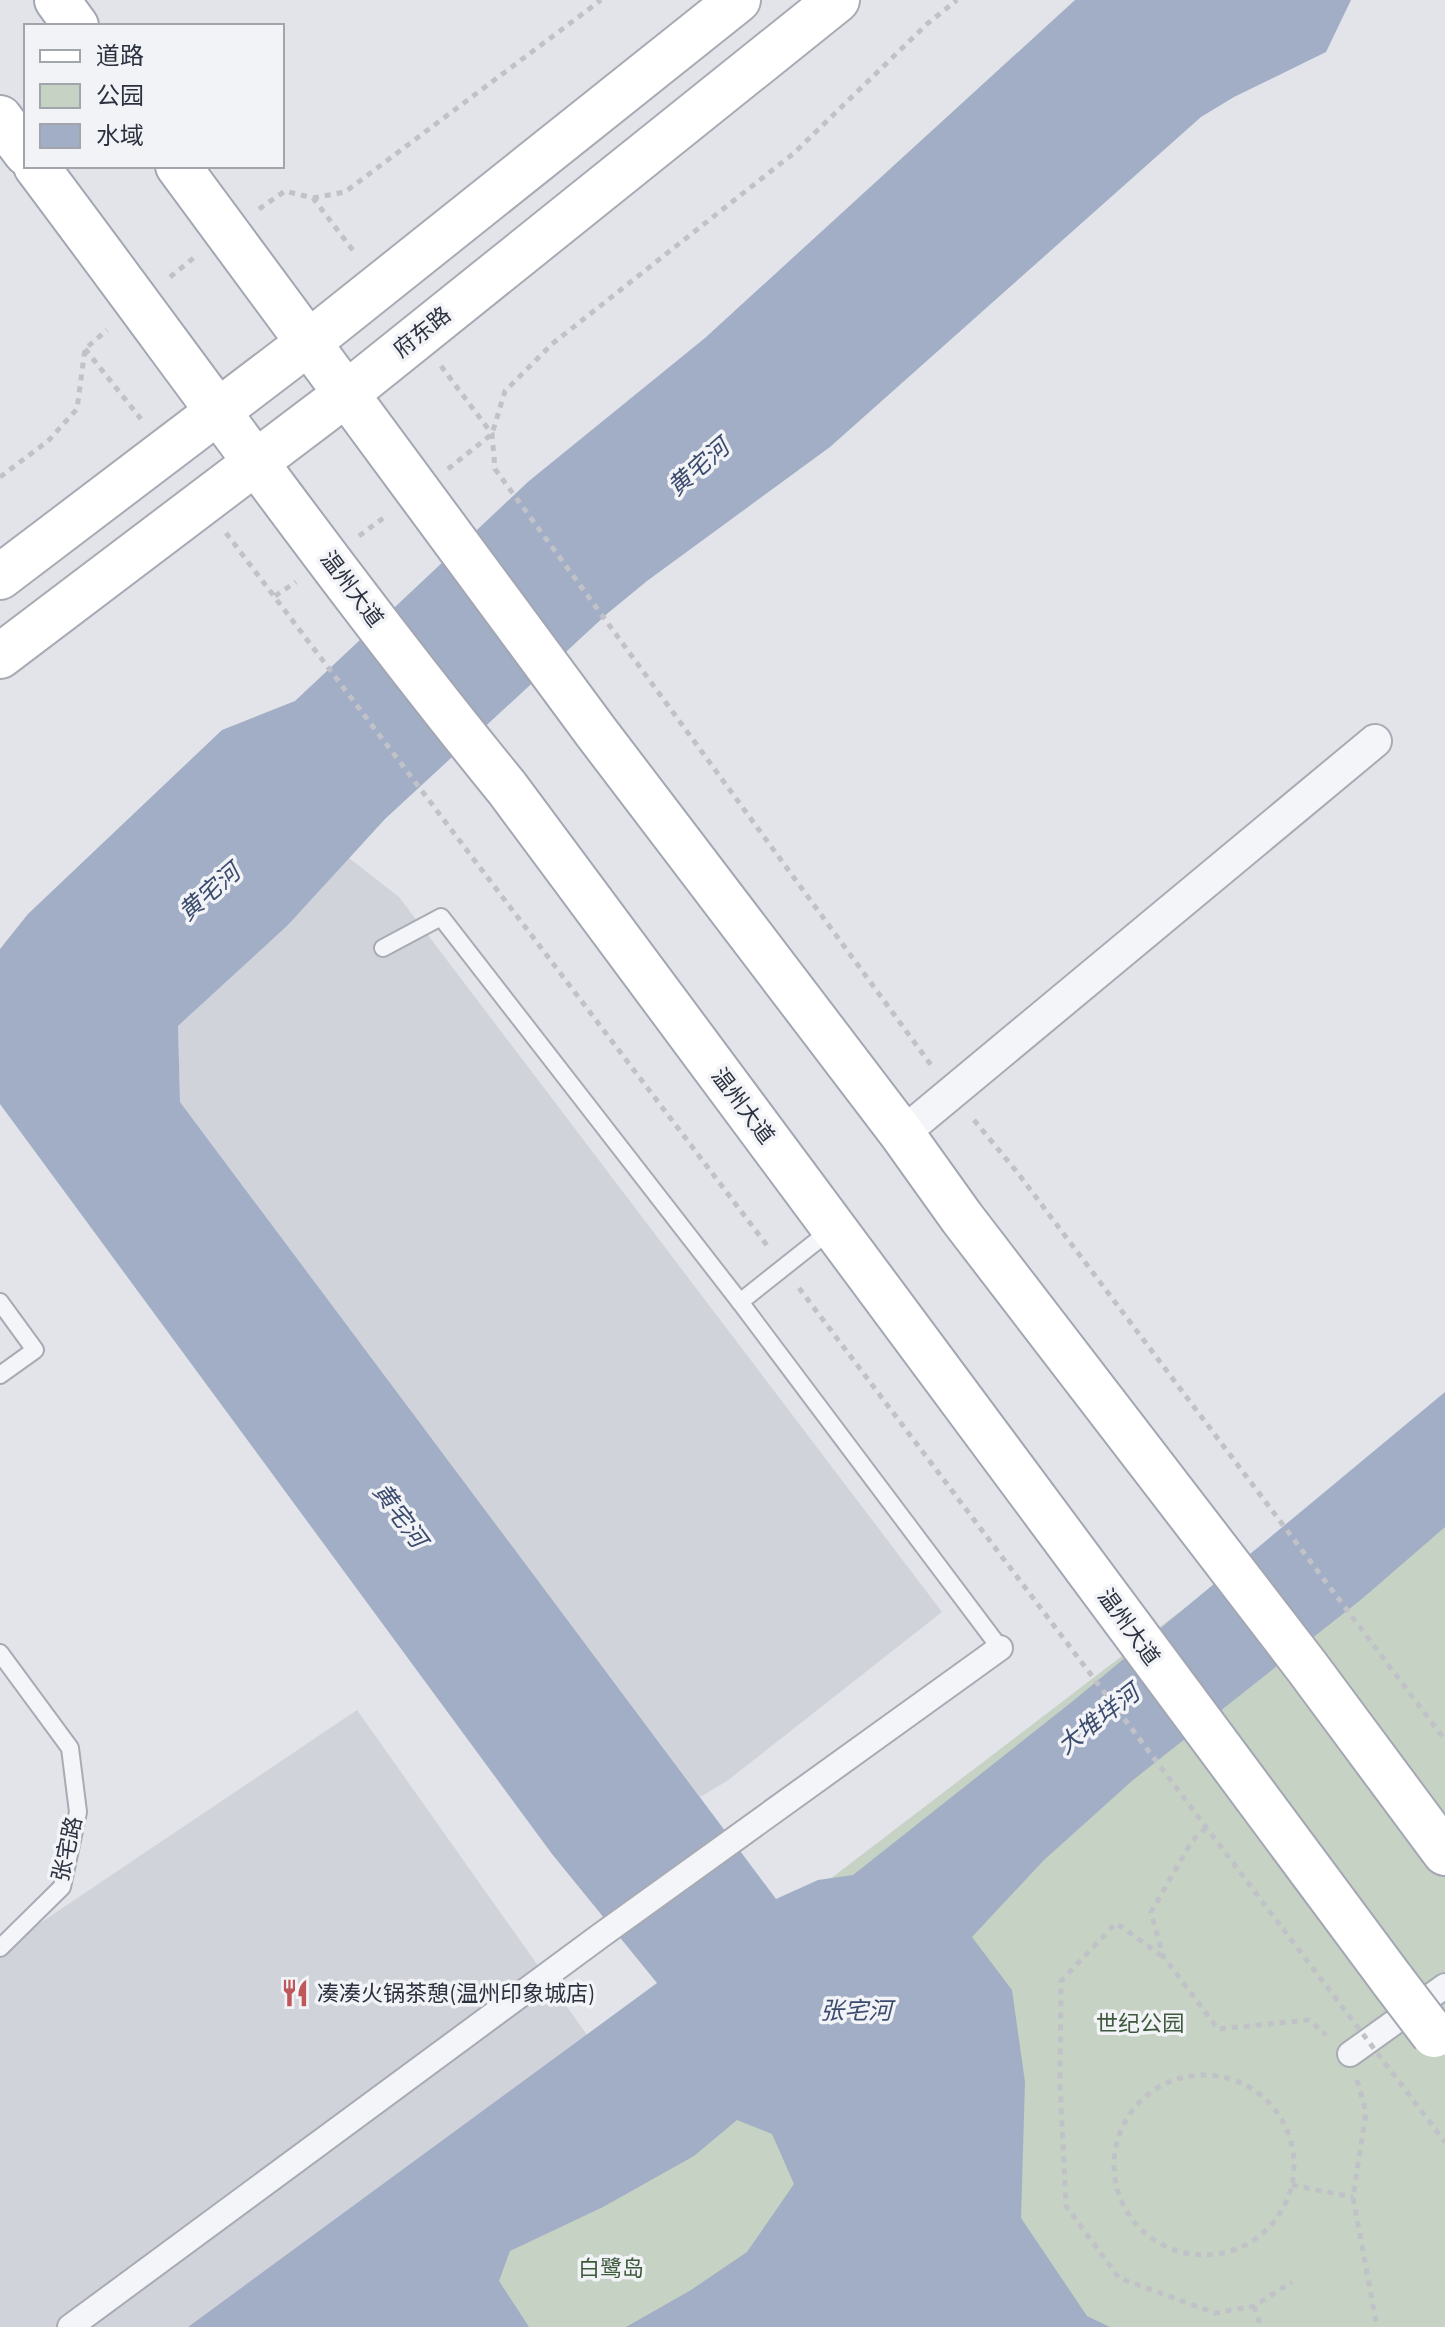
<svg xmlns="http://www.w3.org/2000/svg" width="1445" height="2327" viewBox="0 0 1445 2327" font-family="Montserrat,'Noto Sans SC',sans-serif">
<rect width="100%" height="100%" fill="#e2e4e9"/>
<g fill="#d1d3db">
<path d="M349 858 399 897 942 1612 727 1781 700 1797 180 1102 178 1026 288 925Z"/>
<path d="M357 1710 587 2035 188 2327H0V1950Z"/>
</g>
<path fill="#c6d2c4" d="M1445 1407V2327H258L664 2006 1381 1458Z"/>
<path fill="#a1aec5" d="M1075 0H1351L1326 52 1234 97 1201 117 830 447 647 581 608 613 385 819 288 925 178 1026 180 1102 776 1899 818 1880 853 1875 1073 1701 1445 1392V1527L1363 1598 1133 1780 1044 1860 972 1937 1012 1990 1025 2082 1021 2218 1087 2316 1110 2327H626L691 2290 747 2252 794 2184 772 2134 737 2120 694 2156 603 2207 510 2251 499 2281 529 2327H188L657 1983 552 1854 0 1104V949L28 914 222 730 295 701 529 481 705 338Z"/>
<g fill="none" stroke-linecap="round" stroke-linejoin="round">
<defs>
<g id="service">
<path d="M383 948 441 917 740 1302"/>
<path d="M832 1229 740 1302 1000 1648"/>
<path d="M0 1302 35 1350 0 1375"/>
<path d="M0 1653 70 1748 78 1812 62 1887 0 1948"/>
</g>
<g id="pedestrian">
<path d="M1350 2054 1445 1986"/>
<path d="M70 2327 600 1936 1000 1648"/>
</g>
<path id="minor" d="M902 1134 1375 741"/>
<g id="secondary">
<path d="M0 577 308 343 738 0"/>
<path d="M0 656 346 394 837 0"/>
</g>
<g id="primary">
<path d="M57 0 76 26"/>
<path d="M0 118 26 153"/>
<path d="M36 166C192 374 343 587 507 788L1393 1981"/>
<path d="M178 166 596 732 902 1134 962 1218 1307 1667 1445 1853"/>
</g>
</defs>
<use href="#service" stroke="#a8abb3" stroke-width="20"/>
<use href="#pedestrian" stroke="#a8abb3" stroke-width="28"/>
<use href="#minor" stroke="#a8abb3" stroke-width="36"/>
<use href="#secondary" stroke="#a8abb3" stroke-width="48"/>
<use href="#primary" stroke="#a3a7b3" stroke-width="48"/>
<g stroke="#c0c2c8" stroke-width="5" stroke-dasharray="6 6" stroke-linecap="butt">
<path d="M313 198 345 192 601 0"/>
<path d="M259 209 285 191 313 198 355 253"/>
<path d="M170 277 196 256"/>
<path d="M85 349 141 419"/>
<path d="M441 366 492 434 495 469 931 1065"/>
<path d="M448 469 492 434 505 391 552 344 794 153 927 24 957 0"/>
<path d="M0 477 48 441 77 409 85 349 107 330"/>
<path d="M226 533 769 1248"/>
<path d="M359 536 386 516"/>
<path d="M275 596 296 582"/>
<path d="M974 1120 1017 1172 1445 1740"/>
<path d="M799 1288 1283 1929"/>
<path d="M1206 1828 1192 1841 1151 1912 1163 1956 1218 2029 1309 2020 1326 2035"/>
<path d="M1162 1956 1116 1923 1061 1981 1060 2084 1066 2206 1119 2278 1215 2313 1254 2306 1292 2282"/>
<circle cx="1204" cy="2165" r="90"/>
<path d="M1357 2080 1366 2112 1353 2197 1377 2327"/>
<path d="M1292 2185 1353 2197"/>
<path d="M1254 2306 1261 2327"/>
</g>
<use href="#service" stroke="#f4f5f8" stroke-width="16"/>
<use href="#pedestrian" stroke="#f4f5f8" stroke-width="24"/>
<use href="#minor" stroke="#f4f5f8" stroke-width="32"/>
<use href="#secondary" stroke="#fff" stroke-width="44"/>
<use href="#primary" stroke="#fff" stroke-width="44"/>
<defs>
<path id="primary-bridge" d="M1393 1981 1434 2035"/>
</defs>
<use href="#primary-bridge" stroke="#a3a7b3" stroke-width="48" stroke-linecap="butt"/>
<path stroke="#c0c2c8" stroke-width="5" stroke-dasharray="6 6" stroke-linecap="butt" d="M1283 1929 1445 2142"/>
<use href="#primary-bridge" stroke="#fff" stroke-width="44"/>
</g>
<defs>
<symbol id="restaurant-bare" viewBox="-9 -9 18 18"><path d="M-5-6h1v4h1v-4h1v4h1v-4h1v5L-1.5 .5V6h-2V.5L-5-1ZM5-6V6H3V1.5H1.5Q1.5-4 5-6Z" fill="#bf5659" stroke="#f2f3f6" stroke-width="2.5" paint-order="stroke"/></symbol>
</defs>
<g fill-rule="evenodd">
<use href="#restaurant-bare" x="275" y="1973" width="40" height="40"/>
</g>
<g text-anchor="middle" dominant-baseline="central" stroke-width="7" stroke-linejoin="round" paint-order="stroke">
<g font-size="22" fill="#2c313f" stroke="#f2f3f6">
<text transform="translate(422 332) rotate(-39)">府东路</text>
<text transform="translate(352 589) rotate(53)">温州大道</text>
<text transform="translate(743 1106) rotate(53)">温州大道</text>
<text transform="translate(1129 1627) rotate(54)">温州大道</text>
<text transform="translate(67 1849) rotate(-77)">张宅路</text>
</g>
<g font-size="22" fill="#2c313f" stroke="#f2f3f6" text-anchor="start">
<text x="317" y="1993">凑凑火锅茶憩(温州印象城店)</text>
</g>
<g font-size="22" fill="#3d593b" stroke="#f2f3f6">
<text x="1140" y="2023">世纪公园</text>
<text x="611" y="2268">白鹭岛</text>
</g>
<g font-size="24" font-style="italic" fill="#3b4b6e" stroke="#f2f3f6">
<text transform="translate(698 467) rotate(-41)">黄宅河</text>
<text transform="translate(209 892) rotate(-41)">黄宅河</text>
<text transform="translate(400 1515) rotate(54)">黄宅河</text>
<text transform="translate(1098 1719) rotate(-38)">大堆垟河</text>
<text x="856" y="2010">张宅河</text>
</g>
</g>
<rect x="24" y="24" width="260" height="144" fill="#f2f3f6" stroke="#a3a5ad" stroke-width="2"/>
<rect x="40" y="50" width="40" height="12" fill="#ffffff" stroke="#a3a5ad" stroke-width="2"/>
<text x="96" y="64" font-size="24" fill="#2c313f">道路</text>
<rect x="40" y="84" width="40" height="24" fill="#c6d2c4" stroke="#a3a5ad" stroke-width="2"/>
<text x="96" y="104" font-size="24" fill="#2c313f">公园</text>
<rect x="40" y="124" width="40" height="24" fill="#a1aec5" stroke="#a3a5ad" stroke-width="2"/>
<text x="96" y="144" font-size="24" fill="#2c313f">水域</text>
</svg>
